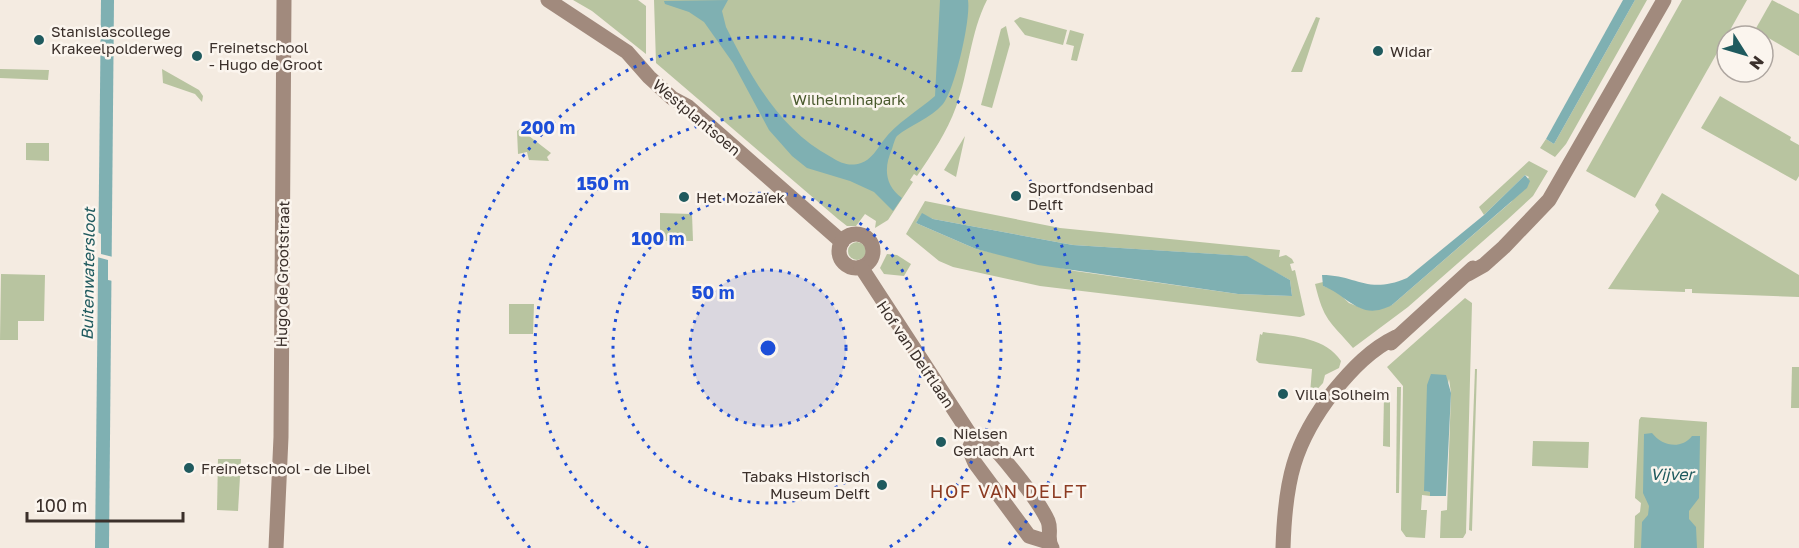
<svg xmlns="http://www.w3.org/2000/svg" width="1799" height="548" viewBox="0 0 1799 548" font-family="'Golos Text',sans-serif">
<rect width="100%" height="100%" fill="#f4ebe1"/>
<g fill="#b8c4a0" fill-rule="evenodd">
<path d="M573 0H638L646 6V54L592 11Z"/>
<path d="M654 0H987C970 33 969 72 956 107 947 132 932 154 917 176L914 174 910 180 913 182 888 220 875 228 876 221 865 214 856 226H847L838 219 656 63Z"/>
<path d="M1635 0H1647L1566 144 1555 157 1540 148 1546 139 1554 144Z"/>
<path d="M1682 0H1747L1635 198 1586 171Z"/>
<path d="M1772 0 1799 14V56L1755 30Z"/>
<path d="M1020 17 1067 30 1063 45 1025 35 1014 21Z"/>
<path d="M1316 17 1320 18 1302 72H1291Z"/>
<path d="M1006 26 1010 44 992 108 981 105 1001 29Z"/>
<path d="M1070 30 1084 34 1077 61 1071 60 1074 46 1066 44Z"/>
<path d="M0 69 49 70 48 80 0 78Z"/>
<path d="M162 69 199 90 203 96 202 102 195 94 163 83Z"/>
<path d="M1720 96 1791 137 1790 140 1799 145V176L1796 181 1701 128Z"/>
<path d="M520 129 551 153 547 157 549 161 529 160 527 152 518 154 517 131Z"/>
<path d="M965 136 956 177 944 170Z"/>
<path d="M26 143H49V161L26 160Z"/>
<path d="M1529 161 1548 171 1533 196 1507 220 1408 307 1353 348C1329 320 1324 321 1315 284L1323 282V286L1335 290 1349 303 1364 309 1392 305 1511 202 1529 177 1525 175 1484 215 1479 207Z"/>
<path d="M1662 193 1799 275V297L1692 293V289H1685V292L1608 289 1659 211 1655 205Z"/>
<path d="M925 201 1060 228 1280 250 1279 257 1286 255 1292 259 1294 263 1290 264 1292 271 1295 270 1305 315 1300 317 1040 286 953 267 939 261 906 234ZM922 214 933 219 1073 245 1245 256 1290 280 1292 296 1238 294 1075 271 976 249 916 223Z"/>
<path d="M660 213 692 214 693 241H664L660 237Z"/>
<circle cx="857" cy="251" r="9"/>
<path d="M887 254 897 255 911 264 904 276 884 274 880 268Z"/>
<path d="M1 274 45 275 44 321H18V340H0Z"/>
<path d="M1465 298 1472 303 1466 533 1463 538H1440L1441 511 1447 510 1451 393 1449 379 1425 491 1431 492 1430 496 1422 495 1421 510H1427L1425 538 1406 537 1401 530 1403 386 1387 367Z"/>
<path d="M509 304H534L533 334H509Z"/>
<path d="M1263 332C1289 336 1325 336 1341 361L1339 368 1325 375 1323 383 1312 395 1310 394 1312 369 1259 363 1256 360 1260 334 1262 335Z"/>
<path d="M1792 367H1799V408H1791Z"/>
<path d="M1475 369H1477L1472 531 1469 530Z"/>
<path d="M1397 387H1401L1399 493H1396Z"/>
<path d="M1384 396 1390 397V447L1383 446Z"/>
<path d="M1641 417 1707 422 1704 548H1634L1635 516 1640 512 1641 503 1635 498 1639 420Z"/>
<path d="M1533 441 1589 442 1588 468 1532 466Z"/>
<path d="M218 459H241L238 511 217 510Z"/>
</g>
<g fill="#7fb0b2">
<path d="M101 0H114L109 548H95Z"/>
<path d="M728 0 722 11 726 27C751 77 780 130 831 157 840 163 850 167 861 163 871 160 877 149 883 141 896 123 918 111 935 96L940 0H968C971 19 955 89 943 104 930 119 910 125 897 136 895 138 893 146 892 149 884 167 884 185 902 198L893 211 874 192 850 181 807 168 792 156 769 130 733 63 704 22 689 12 665 4 664 1Z"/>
<path d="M1623 0H1635L1554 144 1546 139Z"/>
<path d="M1525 175 1530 181 1527 188 1392 305C1360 322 1349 296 1323 286L1322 275C1357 275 1367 295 1407 278L1484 215Z"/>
<path d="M922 213 933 219 1073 245 1247 256 1290 280 1292 296 1238 294 1038 265 976 249 916 223Z"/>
<path d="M1431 374 1446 375 1451 393 1446 496H1430V492L1424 491 1427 385Z"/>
<path d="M1652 433C1662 446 1681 450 1692 436H1700L1699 498 1689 511V519L1696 527 1697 548H1641L1642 522 1648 515 1649 506 1643 493 1644 434Z"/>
</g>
<path fill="#f4ebe1" d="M97 232 101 234V254L113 257V281L108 280V260L97 257Z"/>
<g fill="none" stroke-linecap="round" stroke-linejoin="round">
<g stroke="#a18a7d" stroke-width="15">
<path d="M548 0 627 52 649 77 672 98 687 106 842 242"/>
<circle cx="856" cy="251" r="17"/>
<path d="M861 267 973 439"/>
<path d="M1468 274 1484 265 1504 247 1549 200 1664 0"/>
<path d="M1391 343 1473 268"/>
<path d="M973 439 989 442C1006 461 1038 499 1048 521 1052 531 1046 539 1052 548"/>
<path d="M973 439 969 449 975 463 1029 536 1048 542"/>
<path d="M276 548 281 437 284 0"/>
<path d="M1283 548C1285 482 1293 443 1334 391 1352 369 1371 349 1396 337"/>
</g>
</g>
<circle cx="768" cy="348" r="78" fill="#1d4ed8" fill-opacity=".12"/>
<g fill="none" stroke="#1d4ed8" stroke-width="3" stroke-dasharray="3 6">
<circle cx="768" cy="348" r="78"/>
<circle cx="768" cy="348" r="155"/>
<path d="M648 548A233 233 0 1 1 888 548"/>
<path d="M530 548A311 311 0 1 1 1006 548"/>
</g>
<g fill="#1f5a5e" stroke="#fbf5ee" stroke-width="2">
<circle cx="39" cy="40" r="6"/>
<circle cx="1378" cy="51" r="6"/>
<circle cx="197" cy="56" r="6"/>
<circle cx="1016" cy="196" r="6"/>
<circle cx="684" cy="197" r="6"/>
<circle cx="1283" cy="394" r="6"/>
<circle cx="941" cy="442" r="6"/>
<circle cx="189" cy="468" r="6"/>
<circle cx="882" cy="485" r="6"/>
</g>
<g text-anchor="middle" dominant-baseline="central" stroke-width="5" stroke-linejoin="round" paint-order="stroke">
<g font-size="15" fill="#3b302b" stroke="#fbf5ee" text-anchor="start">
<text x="51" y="31">Stanislascollege<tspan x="51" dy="17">Krakeelpolderweg</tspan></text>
<text x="209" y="47">Freinetschool<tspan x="209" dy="17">- Hugo de Groot</tspan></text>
<text x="1390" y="51">Widar</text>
<text x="1028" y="187">Sportfondsenbad<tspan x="1028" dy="17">Delft</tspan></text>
<text x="696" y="197">Het Mozaïek</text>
<text x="1295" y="394">Villa Solheim</text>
<text x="953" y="433">Nielsen<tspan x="953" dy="17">Gerlach Art</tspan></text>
<text x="201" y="468">Freinetschool - de Libel</text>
<text x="870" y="476" text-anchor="end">Tabaks Historisch<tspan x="870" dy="17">Museum Delft</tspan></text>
</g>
<g font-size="15" fill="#4a5a2e" stroke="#fbf5ee">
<text x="849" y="99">Wilhelminapark</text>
</g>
<g font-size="15" fill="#3b302b" stroke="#fbf5ee">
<text transform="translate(697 117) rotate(40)">Westplantsoen</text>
<text transform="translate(282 274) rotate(-89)">Hugo de Grootstraat</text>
<text transform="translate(916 354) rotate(56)">Hof van Delftlaan</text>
</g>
<g font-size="16" font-style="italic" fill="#1f5a5e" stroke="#fbf5ee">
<text transform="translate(88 274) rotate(-89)">Buitenwatersloot</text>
<text x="1672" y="474">Vijver</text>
</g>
<g font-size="18" letter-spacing="1.5" fill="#8c3b22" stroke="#fbf5ee">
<text x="1009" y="491">HOF VAN DELFT</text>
</g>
</g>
<circle cx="768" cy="348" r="9" fill="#1d4ed8" stroke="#fbf5ee" stroke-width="3"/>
<g font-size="18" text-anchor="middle" font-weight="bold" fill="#1d4ed8" stroke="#fbf5ee" stroke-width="5" stroke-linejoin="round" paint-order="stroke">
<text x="548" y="134">200 m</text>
<text x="603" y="190">150 m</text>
<text x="658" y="245">100 m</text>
<text x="713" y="299">50 m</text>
</g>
<g transform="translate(1745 54) rotate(127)"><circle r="28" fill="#fbf5ee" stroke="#aea6a0" stroke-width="1.5"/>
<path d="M0-4.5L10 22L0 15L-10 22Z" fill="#1f5a5e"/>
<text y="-9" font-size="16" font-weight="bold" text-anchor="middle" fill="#3b302b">N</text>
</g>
<path d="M27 512v9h156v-9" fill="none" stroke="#3b302b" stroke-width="3"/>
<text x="36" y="512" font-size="18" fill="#3b302b" stroke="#fbf5ee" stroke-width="4.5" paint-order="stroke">100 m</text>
</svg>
